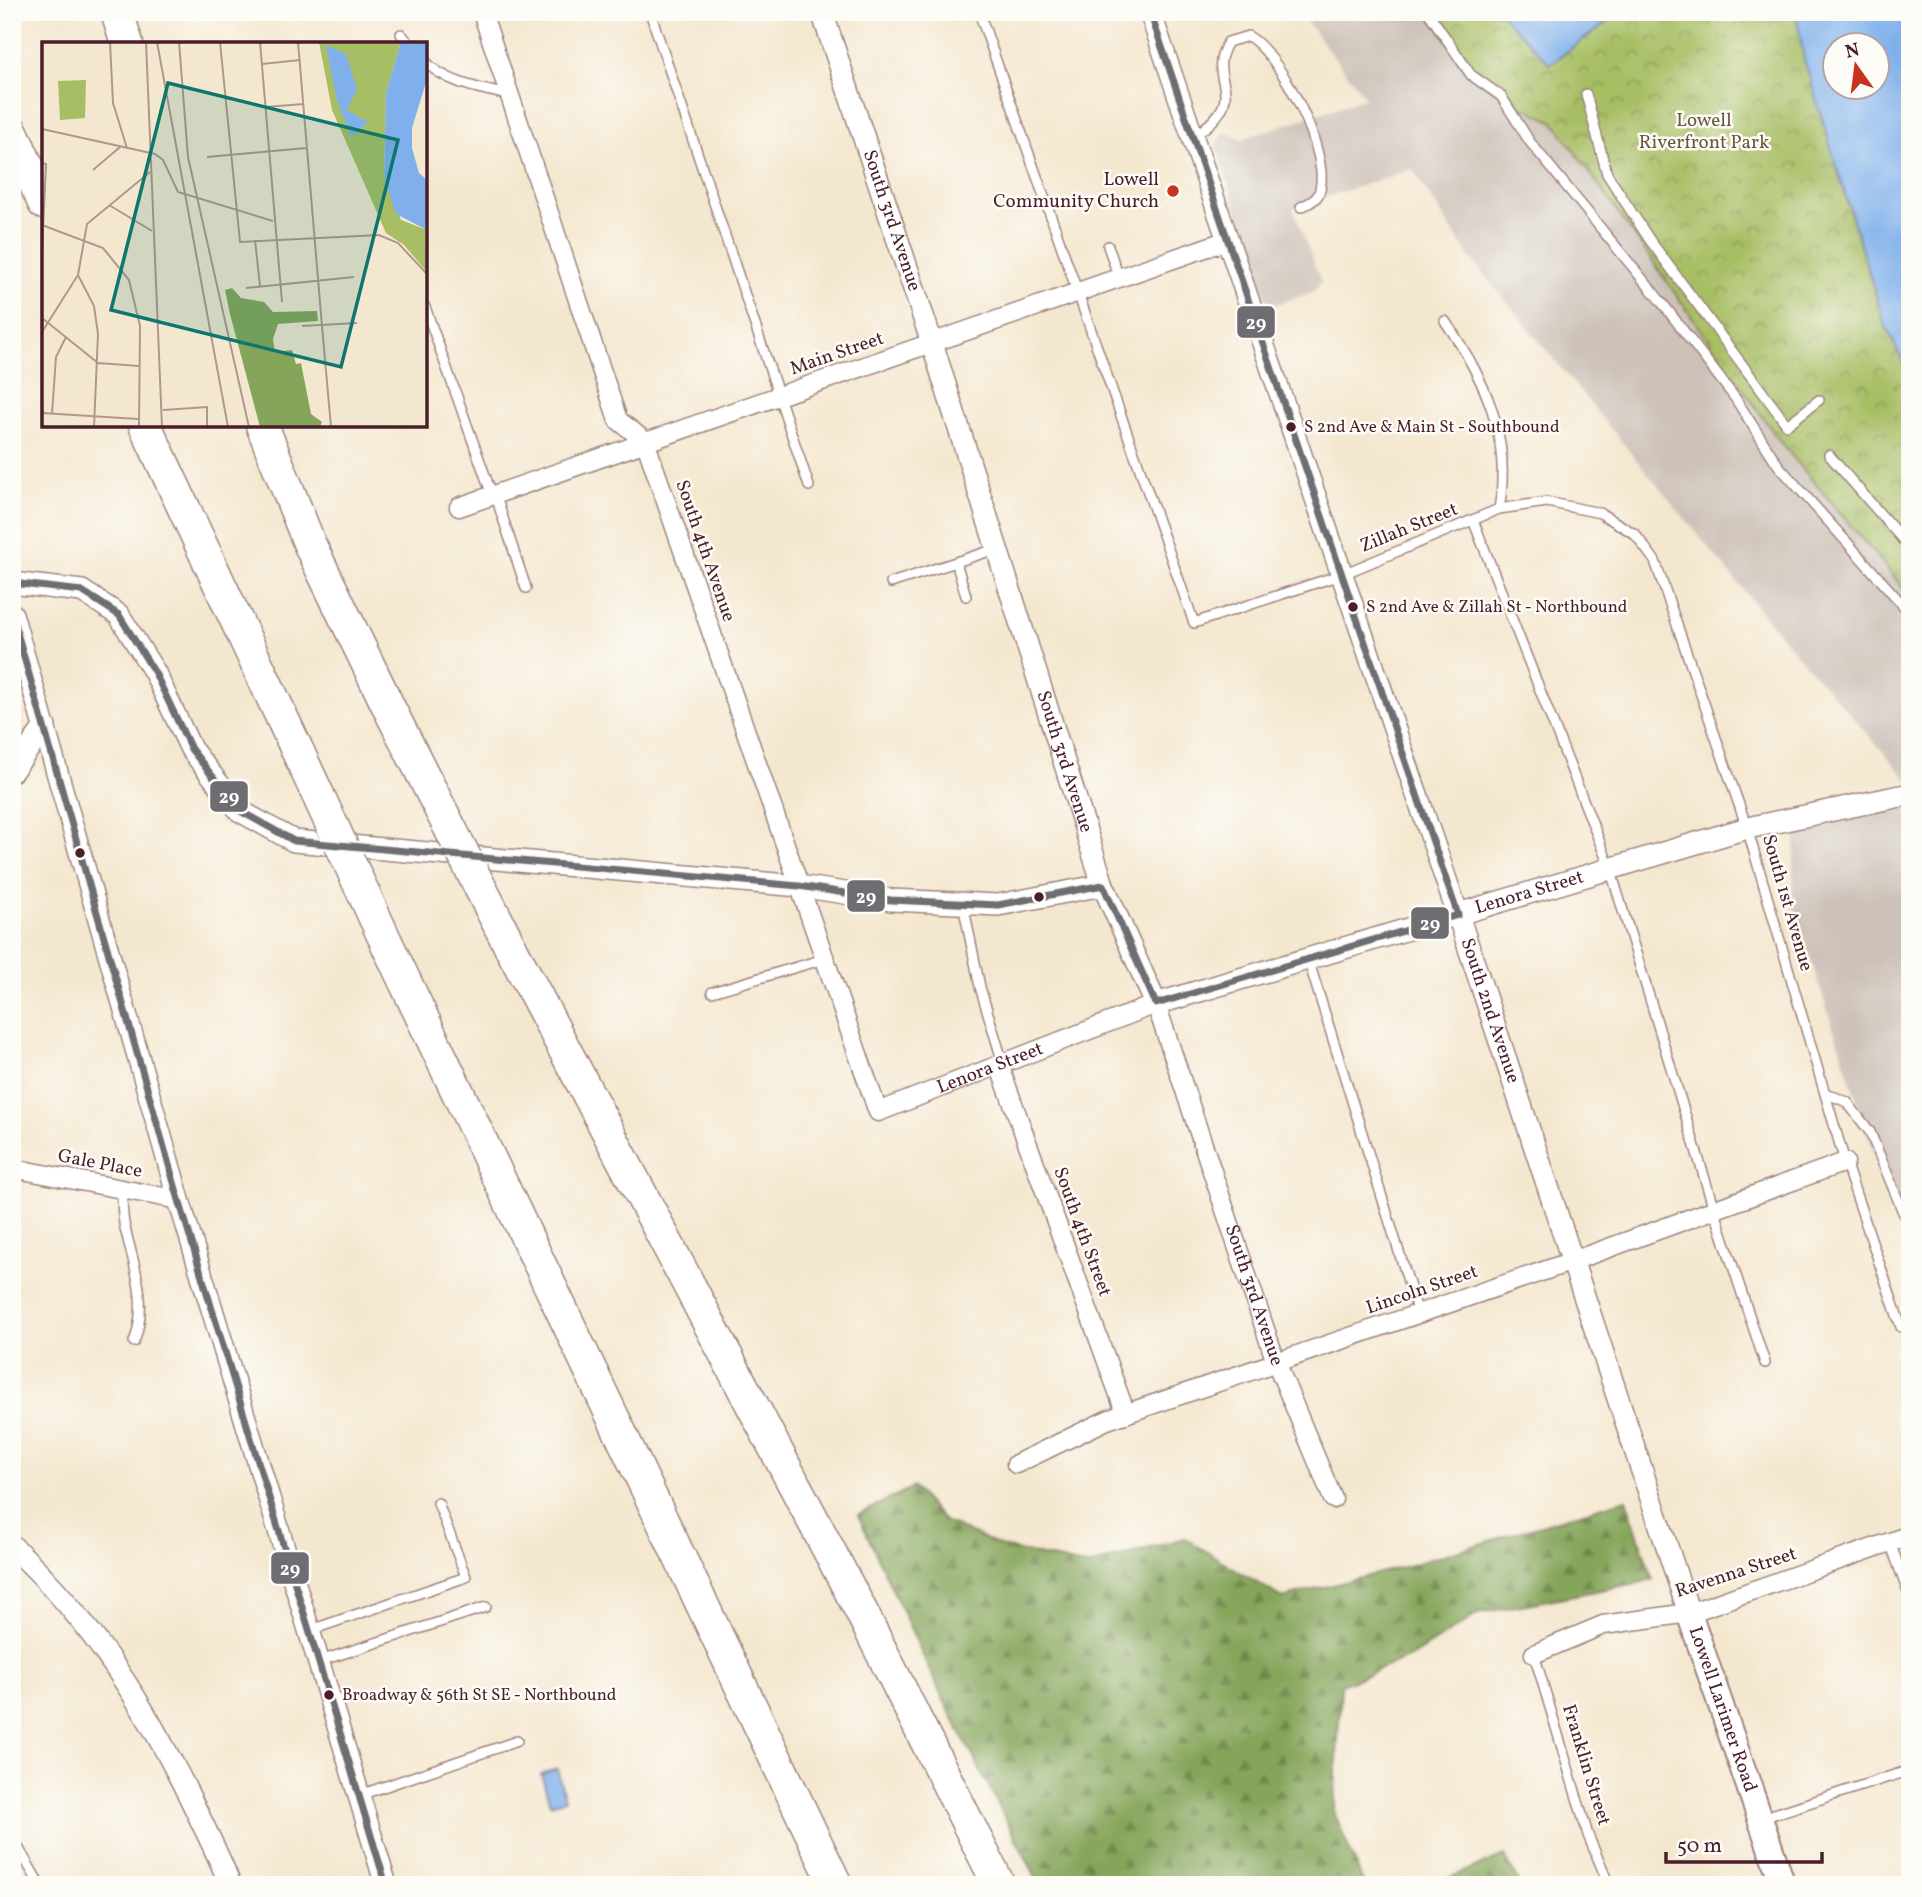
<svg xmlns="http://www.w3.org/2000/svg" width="1922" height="1897" viewBox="0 0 1922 1897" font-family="Vollkorn,serif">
<defs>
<pattern id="forest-firs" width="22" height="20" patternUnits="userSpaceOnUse" patternTransform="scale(1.75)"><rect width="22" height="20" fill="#85a55a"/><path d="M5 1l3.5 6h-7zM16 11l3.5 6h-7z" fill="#6f864b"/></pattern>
<pattern id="park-crowns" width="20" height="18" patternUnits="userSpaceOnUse" patternTransform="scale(1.75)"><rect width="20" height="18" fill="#a7be64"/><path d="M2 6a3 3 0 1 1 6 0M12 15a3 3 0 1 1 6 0" fill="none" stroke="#8a9a53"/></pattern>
</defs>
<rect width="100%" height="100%" fill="#fdfcf7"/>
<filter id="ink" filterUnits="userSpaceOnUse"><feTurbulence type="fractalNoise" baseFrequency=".0143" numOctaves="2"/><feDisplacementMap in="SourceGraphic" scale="14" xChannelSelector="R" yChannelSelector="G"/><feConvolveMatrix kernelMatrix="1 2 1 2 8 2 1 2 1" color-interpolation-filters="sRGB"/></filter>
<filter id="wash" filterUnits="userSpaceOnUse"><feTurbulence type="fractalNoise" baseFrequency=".00686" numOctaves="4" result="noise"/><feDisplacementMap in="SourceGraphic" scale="28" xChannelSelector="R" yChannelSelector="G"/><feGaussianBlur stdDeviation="1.57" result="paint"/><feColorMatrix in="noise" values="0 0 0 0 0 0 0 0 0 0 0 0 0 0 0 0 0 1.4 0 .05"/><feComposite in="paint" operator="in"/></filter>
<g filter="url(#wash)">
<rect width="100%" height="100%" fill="#f4e7cf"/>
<g fill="#cdc2b9">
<path d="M1299 12H1428L1501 96 1554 122 1781 443 1910 596V782L1787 643 1469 256 1412 169 1293 208 1321 282 1315 291 1268 307 1216 145 1224 132 1242 139 1366 98Z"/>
<path d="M1910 806V1262L1792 902 1796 833Z"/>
</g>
<g fill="url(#forest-firs)" stroke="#686242" stroke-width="2">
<path d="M913 1487 944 1521 1002 1547 1087 1566 1185 1538 1282 1598 1411 1565 1626 1499 1653 1580 1480 1613 1410 1657 1341 1685 1334 1812 1364 1885H1040L943 1699 858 1515Z"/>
<path d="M1505 1856 1520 1885H1430Z"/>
</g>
<path fill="url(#park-crowns)" stroke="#786e48" stroke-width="2" d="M1428 12H1796L1804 59 1884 322 1910 377V596L1781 443 1554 122 1501 96 1471 75Z"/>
<g fill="#7fb0eb" stroke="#64688b" stroke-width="2" fill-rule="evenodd">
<path d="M1499 12H1616L1613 18 1550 64Z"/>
<path d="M1796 12H1910V377L1884 322 1804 59ZM1834 46H1876V88H1834Z"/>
<path d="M557 1769 565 1800 550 1804 541 1774Z"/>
</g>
</g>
<g filter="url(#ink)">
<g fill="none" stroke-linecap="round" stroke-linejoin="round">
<defs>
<g id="service">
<path d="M650 12 809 486"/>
<path d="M979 12 1194 623 1343 574 1499 509 1547 502 1600 513 1635 534 1655 561 1747 828 1845 1162 1901 1327"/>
<path d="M1428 12 1471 75 1501 96 1530 142 1663 304 1735 398 1778 465 1910 613"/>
<path d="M401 34 410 44"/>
<path d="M425 61C445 83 481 89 509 95"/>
<path d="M1586 94 1607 174 1649 239 1787 425 1819 400"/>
<path d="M1194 136C1255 94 1203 82 1228 42L1248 36C1280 53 1335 159 1318 195 1315 201 1307 204 1301 207"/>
<path d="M1108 246 1119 278"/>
<path d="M425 307 492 495"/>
<path d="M1445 321C1485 379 1512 437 1499 509"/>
<path d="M1829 455 1910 548"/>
<path d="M495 494 526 588"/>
<path d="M1473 520 1610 868 1714 1209 1765 1363"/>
<path d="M956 562 966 596"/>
<path d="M891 583 996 549"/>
<path d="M963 904 980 987 1003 1063"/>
<path d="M1308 959 1418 1313"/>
<path d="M712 992 824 959"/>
<path d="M1825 1093 1847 1102 1870 1132 1910 1229"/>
<path d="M122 1189C122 1202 122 1216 125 1228 134 1266 149 1303 134 1342"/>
<path d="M1890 1542 1910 1598"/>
<path d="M311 1630 466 1577 438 1503"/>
<path d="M1534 1654 1588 1835 1609 1885"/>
<path d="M320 1661 486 1607"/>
<path d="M360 1795 517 1741"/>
<path d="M1762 1818 1910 1770"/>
<path d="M12 1837 40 1885"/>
</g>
<g id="minor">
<path id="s1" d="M482 12 618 420 645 441 878 1112 1156 1004 1276 1362 1333 1499"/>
<path d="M459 507 1228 240"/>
<path d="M999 1065 1126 1414"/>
<path d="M12 1168 179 1200"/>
<path d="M1016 1464 1107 1420 1570 1262 1845 1162"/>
<path d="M1534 1654 1603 1625 1689 1613 1910 1535"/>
</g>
<g id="tertiary">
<path id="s2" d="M822 12 932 343 1103 885 1156 1004 1747 828 1910 794"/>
<path id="s3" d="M1150 12 1458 915 1689 1613"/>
<path d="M12 583 82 591 119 615 155 673 191 749 240 811 294 841 799 886 891 900 998 905 1103 885"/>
<path d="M12 614 179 1200 386 1885"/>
<path d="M12 771 45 727"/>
<path d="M12 1546C93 1621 149 1712 197 1812 208 1836 221 1860 230 1885"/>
</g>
<g id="secondary">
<path id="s4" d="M1689 1613 1783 1885"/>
</g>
<g id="motorway">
<path d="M117 12 127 44"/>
<path d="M12 132 44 203"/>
<path d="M145 425 299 754"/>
<path d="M262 425 310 545 393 716"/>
<path d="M388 946 836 1885"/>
<path d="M511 948 861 1611 999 1885"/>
</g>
</defs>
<use href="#service" stroke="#9f837d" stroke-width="12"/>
<use href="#minor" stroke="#9f837d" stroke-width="21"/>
<use href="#tertiary" stroke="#9f837d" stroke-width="24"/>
<use href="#secondary" stroke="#9f837d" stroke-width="28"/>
<use href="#motorway" stroke="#9f837d" stroke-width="35"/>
<use href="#service" stroke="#fff" stroke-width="9"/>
<use href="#minor" stroke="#fff" stroke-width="18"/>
<use href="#tertiary" stroke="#fff" stroke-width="21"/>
<use href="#secondary" stroke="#fff" stroke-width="24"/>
<use href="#motorway" stroke="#fff" stroke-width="32"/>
<defs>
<g id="motorway-bridge">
<path d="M393 716 511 948"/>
<path d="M299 754 388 946"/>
</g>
</defs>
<use href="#motorway-bridge" stroke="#9f837d" stroke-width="35" stroke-linecap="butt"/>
<use href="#motorway-bridge" stroke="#fff" stroke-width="32"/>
<defs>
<g id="bus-1">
<path d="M12 583 82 591 119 615 155 673 191 749 240 811 294 841 799 886 891 900 998 905 1103 885 1156 1004 1458 915 1150 12"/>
<path d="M12 615 179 1200 386 1885"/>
</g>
</defs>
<use href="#bus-1" stroke="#fdfcf7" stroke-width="12"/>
<use href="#bus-1" stroke="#6e6d72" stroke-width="7"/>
</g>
</g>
<circle fill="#c8321e" stroke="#fdfcf7" stroke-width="2.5" cx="1173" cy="191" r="7"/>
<g fill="#4a1f2b" stroke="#fdfcf7" stroke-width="2.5">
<circle cx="1291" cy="427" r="6"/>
<circle cx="1353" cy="607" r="6"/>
<circle cx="80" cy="853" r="6"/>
<circle cx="1039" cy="897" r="6"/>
<circle cx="329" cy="1695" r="6"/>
</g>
<g text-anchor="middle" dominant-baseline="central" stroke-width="5" stroke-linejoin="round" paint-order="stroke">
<g font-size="17" fill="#4a1f2b" stroke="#fdfcf7" text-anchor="start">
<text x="1304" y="427">S 2nd Ave &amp; Main St - Southbound</text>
<text x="1366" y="607">S 2nd Ave &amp; Zillah St - Northbound</text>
<text x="342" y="1695">Broadway &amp; 56th St SE - Northbound</text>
</g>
<g font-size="19" fill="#6b573f" stroke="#fdfcf7">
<text x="1704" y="121">Lowell<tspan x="1704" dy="22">Riverfront Park</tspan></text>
</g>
<g font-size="19" fill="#4a1f2b" stroke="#fdfcf7" text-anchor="end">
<text x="1159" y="180">Lowell<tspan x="1159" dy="22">Community Church</tspan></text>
</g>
<g font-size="19" fill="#4a1f2b" stroke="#fdfcf7">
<text stroke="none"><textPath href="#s2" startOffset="220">South 3rd Avenue</textPath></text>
<text transform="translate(837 354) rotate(-19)">Main Street</text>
<text transform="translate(1409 528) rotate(-22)">Zillah Street</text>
<text transform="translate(705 551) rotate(71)">South 4th Avenue</text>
<text stroke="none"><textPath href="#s2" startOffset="788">South 3rd Avenue</textPath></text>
<text stroke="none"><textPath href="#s2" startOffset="1437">Lenora Street</textPath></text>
<text transform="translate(1787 903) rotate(74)">South 1st Avenue</text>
<text stroke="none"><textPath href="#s3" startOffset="1055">South 2nd Avenue</textPath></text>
<text stroke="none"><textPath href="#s1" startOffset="1295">Lenora Street</textPath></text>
<text transform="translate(100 1164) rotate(11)">Gale Place</text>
<text transform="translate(1082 1232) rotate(70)">South 4th Street</text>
<text transform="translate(1422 1290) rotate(-19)">Lincoln Street</text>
<text stroke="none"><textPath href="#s1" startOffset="1780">South 3rd Avenue</textPath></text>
<text transform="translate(1736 1573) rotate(-18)">Ravenna Street</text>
<text stroke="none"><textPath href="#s4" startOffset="102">Lowell Larimer Road</textPath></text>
<text transform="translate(1586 1765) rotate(73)">Franklin Street</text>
</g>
</g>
<g transform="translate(42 42)">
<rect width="385" height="385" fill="#f4e7cf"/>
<path d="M190 246 199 256 222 260 231 270 275 269 276 279 236 282 231 297 233 310 250 308 254 322 259 321 269 372 280 380 278 385H218L188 272 183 248Z" fill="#85a55a"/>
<path d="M277 0H359L344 51 342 135 359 178 385 188V230L362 203 344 191 290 68Z" fill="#a7be64"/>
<path d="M44 38 43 76 18 78 16 39Z" fill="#a7be64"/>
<path d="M359 0H385V37L370 86V106L377 131 385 138V188L354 172 342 135 344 51ZM284 3 304 12 315 47 305 68 326 80 309 95 295 58Z" fill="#7fb0eb"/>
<path fill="none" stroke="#b0978d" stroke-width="2" d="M68 0 71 61 85 106M104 0 120 385M115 0 186 385M137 0 146 115 207 385M178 0 198 200 337 193 356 201 385 232M218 0 240 260M256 0 280 284M220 22 258 18M223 65 262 62M0 87 113 112 121 118 136 150 231 179M165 115 264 106M0 121 4 122 0 210M51 128 78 105M67 163 110 189M0 183 61 206 87 238 98 284 97 385M213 198 218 244M36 233 52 264 56 292 52 385M204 246 312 235M0 276 56 321 97 324M260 284 315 281M280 284 289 385M0 290 36 233 45 182 108 130M121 368 165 365V385M0 371 96 377M10 372 14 315 24 295"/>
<path fill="#0f766e" fill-opacity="0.15" stroke="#0f766e" stroke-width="3.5" d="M126 41 356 98 299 325 69 268Z"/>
<rect width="385" height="385" fill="none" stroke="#4a1f2b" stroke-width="3.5"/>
</g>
<g stroke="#fdfcf7" stroke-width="2.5">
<rect x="1236" y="305" width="40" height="34" rx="7" fill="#6e6d72"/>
<rect x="209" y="780" width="40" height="33" rx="7" fill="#6e6d72"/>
<rect x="846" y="879" width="40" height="34" rx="7" fill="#6e6d72"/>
<rect x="1410" y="906" width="40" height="34" rx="7" fill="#6e6d72"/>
<rect x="270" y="1551" width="40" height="34" rx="7" fill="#6e6d72"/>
</g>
<g font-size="19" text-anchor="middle" font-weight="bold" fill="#fff">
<text x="1256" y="329">29</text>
<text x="229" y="803">29</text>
<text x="866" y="903">29</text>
<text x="1430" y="930">29</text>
<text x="290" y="1575">29</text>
</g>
<rect width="1922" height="1897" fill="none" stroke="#fdfcf7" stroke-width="42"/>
<g transform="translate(1856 66) rotate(346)"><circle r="33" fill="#fdfcf7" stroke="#b5a4a5" stroke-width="2"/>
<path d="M0-5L12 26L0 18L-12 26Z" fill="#c8321e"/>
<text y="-10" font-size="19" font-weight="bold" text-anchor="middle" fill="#4a1f2b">N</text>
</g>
<path d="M1666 1852v10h156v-10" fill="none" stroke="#4a1f2b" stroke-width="3.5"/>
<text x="1677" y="1852" font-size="21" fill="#4a1f2b" stroke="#fdfcf7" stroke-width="5" paint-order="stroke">50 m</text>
</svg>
